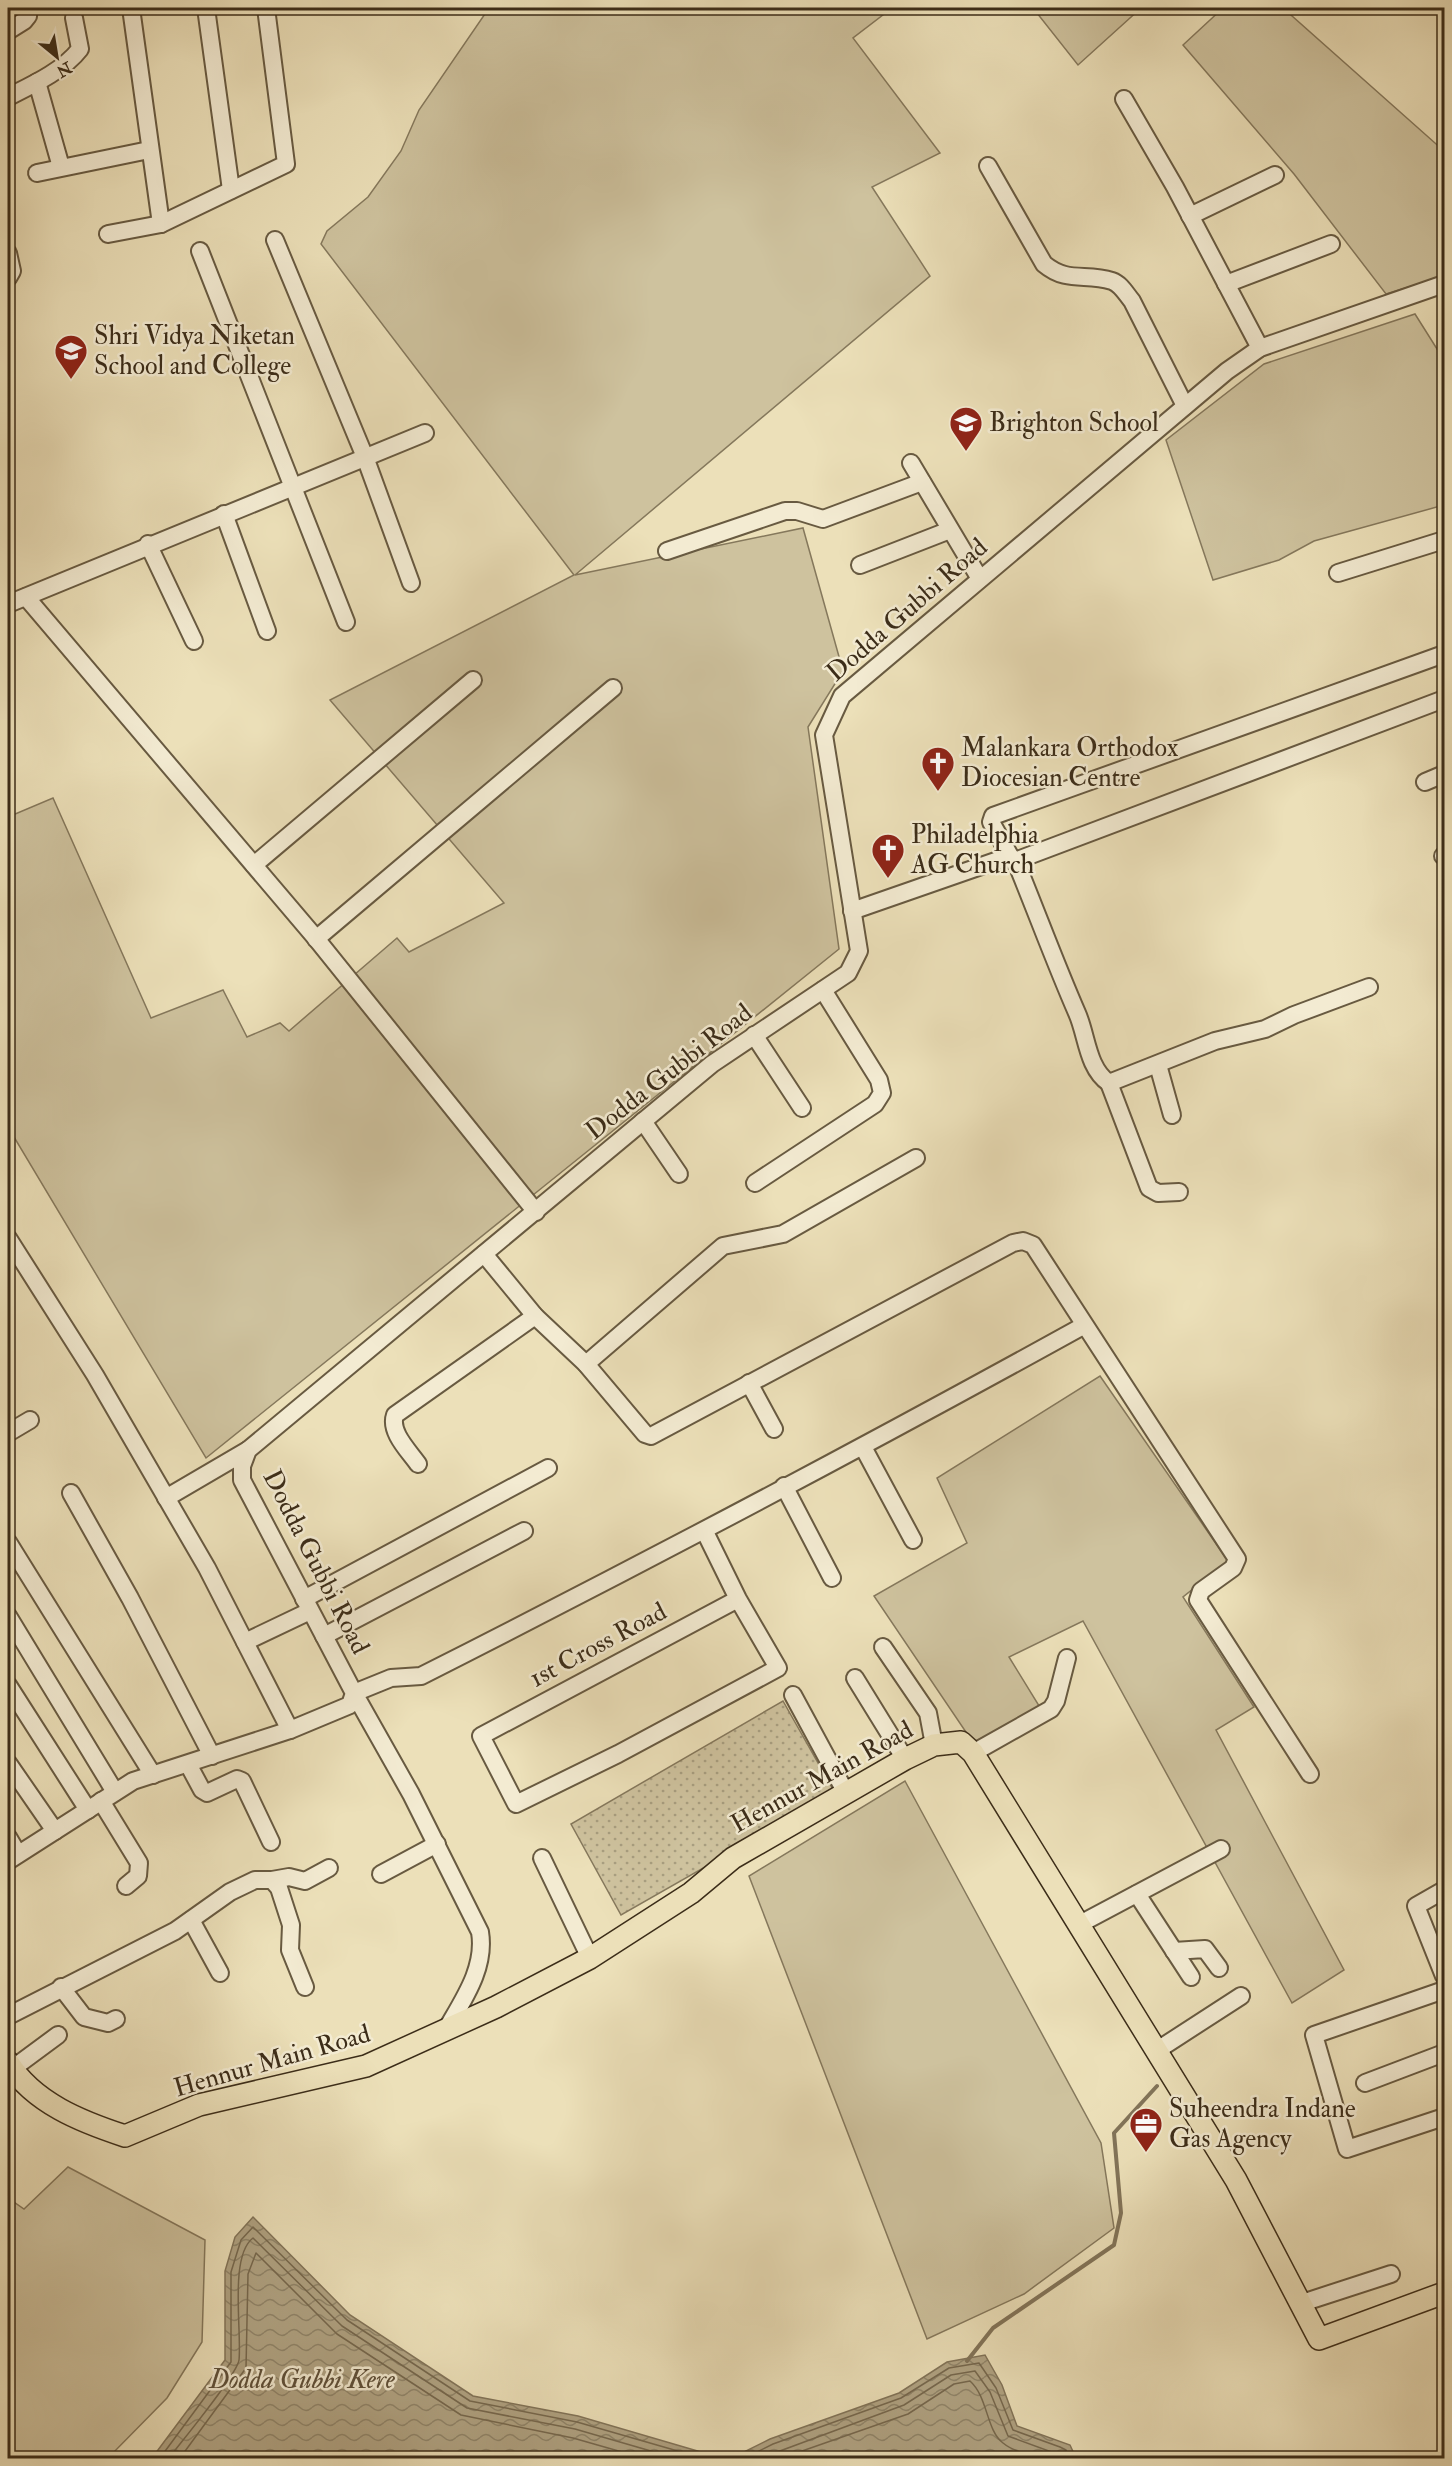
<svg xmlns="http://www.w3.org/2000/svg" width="1452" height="2466" viewBox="0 0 1452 2466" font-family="'IM FELL Double Pica',serif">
<defs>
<pattern id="park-dots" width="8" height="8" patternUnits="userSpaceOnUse" patternTransform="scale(1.5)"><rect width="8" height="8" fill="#cec29e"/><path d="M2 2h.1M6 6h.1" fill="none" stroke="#a89e80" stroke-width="1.8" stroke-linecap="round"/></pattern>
<pattern id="water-waves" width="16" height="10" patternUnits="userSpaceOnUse" patternTransform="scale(1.5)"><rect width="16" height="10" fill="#b0a383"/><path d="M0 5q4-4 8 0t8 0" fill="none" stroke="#90856a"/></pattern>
</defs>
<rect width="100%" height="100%" fill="#ece0b9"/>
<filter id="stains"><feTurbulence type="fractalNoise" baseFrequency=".00333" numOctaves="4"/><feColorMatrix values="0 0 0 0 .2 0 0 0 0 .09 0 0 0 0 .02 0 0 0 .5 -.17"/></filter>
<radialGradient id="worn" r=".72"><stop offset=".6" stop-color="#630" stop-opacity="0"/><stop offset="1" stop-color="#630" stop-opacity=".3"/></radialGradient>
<g fill="#cec29e" stroke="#85785c" stroke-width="1.5">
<path d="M489 8H892L853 38 940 153 872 187 930 276 575 575 803 528 843 671 808 727 839 949 206 1458 8 1127V817L53 798 151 1018 223 990 247 1037 280 1023 289 1031 397 938 409 952 504 903 330 700 574 575 321 244 327 231 368 197 401 151 419 110Z"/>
<path d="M1033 8H1141L1078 65Z"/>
<path d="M1223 8H1283L1444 151V276L1386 294 1294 174 1183 45Z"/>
<path d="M1415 314 1444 360V505L1314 541 1279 560 1213 580 1166 440 1264 364Z"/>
<path d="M1100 1376 1228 1561 1183 1597 1254 1707 1216 1730 1344 1970 1292 2003 1083 1621 1009 1657 1041 1709 976 1747 874 1596 967 1543 937 1478Z"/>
<path d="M905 1781 1101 2143 1114 2228 1024 2294 927 2339 749 1876Z"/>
<path d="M68 2167 205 2240 202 2342 167 2398 113 2453 104 2458H8V2198L24 2209Z"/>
</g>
<path fill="url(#park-dots)" stroke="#85785c" stroke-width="1.5" d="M783 1701 835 1793 621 1915 571 1824Z"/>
<path fill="url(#water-waves)" stroke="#827459" stroke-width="1.5" d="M253 2217 350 2315 473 2396 578 2416 718 2457 736 2456 770 2439 899 2393 947 2362 985 2355 1002 2385 1017 2426 1070 2445 1076 2458H152L225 2360V2271L235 2237Z"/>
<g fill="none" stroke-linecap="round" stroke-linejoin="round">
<g stroke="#76684e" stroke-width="1.5">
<path d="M160 2458 231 2362V2272L241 2240 253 2227 347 2320 470 2401 577 2422 702 2458"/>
<path d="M169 2458C181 2442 237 2375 239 2360 242 2331 229 2256 253 2238L342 2326 467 2408 575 2429 675 2458"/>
<path d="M180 2458 246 2368 248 2274 256 2253 337 2334 461 2415 573 2438 643 2458"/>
<path d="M745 2458 773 2444 901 2398 949 2368 979 2363 996 2388 1013 2430 1060 2447 1066 2450 1069 2458"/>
<path d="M761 2458 904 2405 951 2375 975 2371 990 2392 1008 2436 1057 2454 1061 2458"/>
<path d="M782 2458 908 2414 954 2384 970 2381C988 2397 986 2430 1003 2443 1014 2452 1030 2455 1043 2458"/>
</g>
<path stroke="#827459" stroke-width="4" d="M967 2361 993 2328 1114 2245 1121 2213 1114 2133 1157 2086"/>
<defs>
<g id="minor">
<path d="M131 8 161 224"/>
<path d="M206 8 231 190"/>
<path d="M8 31 24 21 28 16 25 8"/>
<path d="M37 82 61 167"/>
<path d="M8 97C32 85 63 71 80 49L74 18"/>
<path d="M1124 99 1175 187 1260 348"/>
<path d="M988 166 1044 264C1068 284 1086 272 1112 281 1121 284 1126 294 1132 301L1185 406"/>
<path d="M37 173 149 150"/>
<path d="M1190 216 1275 175"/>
<path d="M108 234 161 224 286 164 266 8"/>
<path d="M275 240 365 457 411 583"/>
<path d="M200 251 346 622"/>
<path d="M8 253 12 271 8 278"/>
<path d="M1226 284 1331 244"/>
<path d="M911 463 980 579"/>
<path d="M224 514 267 631"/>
<path d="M148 544 194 641"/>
<path d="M667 551 785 511H797L823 519 922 482"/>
<path d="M860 565 950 530"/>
<path d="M1338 573 1444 540"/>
<path d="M26 597 314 936 536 1212"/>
<path d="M8 604 425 433"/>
<path d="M1425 782 1444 774"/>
<path d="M1010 856 991 822 993 816 1444 654"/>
<path d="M1443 856 1444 855"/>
<path d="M1015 861 1444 699"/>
<path d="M254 865 473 680"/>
<path d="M852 911 1010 856 1018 867C1038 916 1056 965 1077 1013 1087 1035 1087 1068 1109 1083L1215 1041 1265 1029 1294 1015 1369 987"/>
<path d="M316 939 613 688"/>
<path d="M754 1035 802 1108"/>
<path d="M1158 1065 1172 1115"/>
<path d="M1109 1083 1149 1188 1158 1193 1179 1192"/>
<path d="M643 1121 679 1174"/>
<path d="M755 1183 875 1104 882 1093 879 1080 823 990"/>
<path d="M8 1238 95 1375 207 1568 290 1730"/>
<path d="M484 1254 535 1316 586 1364 645 1434 651 1436 1013 1243 1023 1241 1033 1245 1237 1559 1233 1568 1201 1591 1198 1600 1310 1774"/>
<path d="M586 1364 723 1246 783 1234 916 1158"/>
<path d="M749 1383 774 1429"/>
<path d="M8 1433 30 1420"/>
<path d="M863 1447 913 1540"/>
<path d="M418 1464C409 1451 389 1432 395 1415L535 1316"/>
<path d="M784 1486 832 1578"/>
<path d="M71 1493 130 1598 212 1756"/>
<path d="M166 1498 248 1450"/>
<path d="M705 1532 738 1599 778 1668 618 1754 516 1804 481 1736 738 1599"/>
<path d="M8 1542 153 1775"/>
<path d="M304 1599 548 1468"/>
<path d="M8 1616 115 1792"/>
<path d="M324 1636 524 1531"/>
<path d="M245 1642 310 1611"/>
<path d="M883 1647 928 1713 934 1745"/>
<path d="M855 1678 905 1759"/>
<path d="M8 1685 88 1810"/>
<path d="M793 1695 846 1793"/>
<path d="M973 1753 1051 1709 1056 1701 1067 1658"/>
<path d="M8 1763 55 1831"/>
<path d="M188 1764 202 1790 207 1793 237 1779 242 1781 271 1842"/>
<path d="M101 1801 139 1863 138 1876 126 1886"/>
<path d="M8 1837 18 1854"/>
<path d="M542 1858 590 1958"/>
<path d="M8 1861 133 1781 290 1730 350 1705 354 1693 242 1480V1466L248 1450 712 1064 848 973 859 951 824 735 842 696 1227 371 1260 348 1444 284"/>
<path d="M381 1874 437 1844"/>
<path d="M272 1880 289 1877 305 1881 329 1868"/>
<path d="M1444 1890 1416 1906 1444 1976"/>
<path d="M1137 1894 1191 1977"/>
<path d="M191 1920 220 1973"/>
<path d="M1078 1925 1221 1849"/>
<path d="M1174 1951 1205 1949 1219 1968"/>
<path d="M61 1987 84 2017 108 2023 116 2019"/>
<path d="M1444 1990 1314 2035 1347 2149 1444 2117"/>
<path d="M8 2016 175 1931 230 1892 255 1880H272L279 1888 291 1925 290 1950 305 1987"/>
<path d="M446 2030C463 2000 486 1968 480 1932L411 1794 354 1693 391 1678 421 1676C644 1563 864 1447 1083 1326"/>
<path d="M1156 2051 1241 1996"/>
<path d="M12 2069 58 2035"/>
<path d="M1365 2083 1444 2053"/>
<path d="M1302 2303 1391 2274"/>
</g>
<path id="major" d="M8 2062C33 2103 82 2122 125 2136L199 2105 366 2066 496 2007 590 1958 691 1893 733 1858 905 1759 934 1745 961 1742 973 1753 1236 2180 1319 2339 1444 2293"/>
</defs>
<use href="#minor" stroke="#685a41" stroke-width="20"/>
<use href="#major" stroke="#3c2d19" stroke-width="24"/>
<use href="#minor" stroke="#f3ebd2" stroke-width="16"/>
<use href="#major" stroke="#ece0b9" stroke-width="21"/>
</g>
<defs>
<symbol id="university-pin" viewBox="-11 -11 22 30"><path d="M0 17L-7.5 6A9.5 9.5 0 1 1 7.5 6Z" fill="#8f2418" stroke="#f3ebd2"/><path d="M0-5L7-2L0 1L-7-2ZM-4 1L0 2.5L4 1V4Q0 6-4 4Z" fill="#fff"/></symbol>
<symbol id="school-pin" viewBox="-11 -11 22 30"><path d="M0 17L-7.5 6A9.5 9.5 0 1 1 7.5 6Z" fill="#8f2418" stroke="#f3ebd2"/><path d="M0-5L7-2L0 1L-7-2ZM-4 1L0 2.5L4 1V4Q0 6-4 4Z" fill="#fff"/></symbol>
<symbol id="church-pin" viewBox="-11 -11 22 30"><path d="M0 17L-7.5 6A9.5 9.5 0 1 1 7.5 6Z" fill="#8f2418" stroke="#f3ebd2"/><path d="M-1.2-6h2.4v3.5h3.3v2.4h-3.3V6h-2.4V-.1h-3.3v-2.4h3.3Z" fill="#fff"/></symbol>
<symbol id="office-pin" viewBox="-11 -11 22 30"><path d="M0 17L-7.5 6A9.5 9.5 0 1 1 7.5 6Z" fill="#8f2418" stroke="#f3ebd2"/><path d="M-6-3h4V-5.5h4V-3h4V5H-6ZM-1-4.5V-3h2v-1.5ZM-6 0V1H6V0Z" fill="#fff"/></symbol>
</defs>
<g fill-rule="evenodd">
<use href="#university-pin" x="52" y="332" width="38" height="52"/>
<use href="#school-pin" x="947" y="404" width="38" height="52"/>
<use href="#church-pin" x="919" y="744" width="38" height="52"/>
<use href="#church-pin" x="869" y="831" width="38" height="52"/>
<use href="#office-pin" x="1127" y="2105" width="38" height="52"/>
</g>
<g text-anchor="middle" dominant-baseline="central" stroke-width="5" stroke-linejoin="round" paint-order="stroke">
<g font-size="26" fill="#3c2d19" stroke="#f3ebd2" text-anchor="start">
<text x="94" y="336">Shri Vidya Niketan<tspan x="94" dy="30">School and College</tspan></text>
<text x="989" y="423">Brighton School</text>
<text x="961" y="748">Malankara Orthodox<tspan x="961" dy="30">Diocesian Centre</tspan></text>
<text x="911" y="835">Philadelphia<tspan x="911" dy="30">AG Church</tspan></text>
<text x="1169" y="2109">Suheendra Indane<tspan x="1169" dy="30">Gas Agency</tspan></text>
</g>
<g font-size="26" fill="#3c2d19" stroke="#f3ebd2">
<text transform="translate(907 610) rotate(-41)">Dodda Gubbi Road</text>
<text transform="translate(669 1072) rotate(-38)">Dodda Gubbi Road</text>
<text transform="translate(316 1562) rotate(63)">Dodda Gubbi Road</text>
<text transform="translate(598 1645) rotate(-28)">1st Cross Road</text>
<text transform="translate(822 1777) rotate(-29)">Hennur Main Road</text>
<text transform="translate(272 2061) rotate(-16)">Hennur Main Road</text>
</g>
<g font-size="27" font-style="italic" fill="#5f5039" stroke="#f3ebd2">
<text x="302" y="2379">Dodda Gubbi Kere</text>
</g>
</g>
<rect width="1452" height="2466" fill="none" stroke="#ece0b9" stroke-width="30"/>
<rect x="9" y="9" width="1434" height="2448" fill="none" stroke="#3c2d19" stroke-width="3"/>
<rect x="15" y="15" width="1422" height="2436" fill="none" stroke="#3c2d19" stroke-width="1.5"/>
<g transform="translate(57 57) rotate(150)" stroke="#f3ebd2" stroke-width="4.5" paint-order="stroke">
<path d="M0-4.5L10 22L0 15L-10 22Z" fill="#3c2d19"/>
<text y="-9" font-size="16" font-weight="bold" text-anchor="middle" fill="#3c2d19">N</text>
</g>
<rect width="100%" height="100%" filter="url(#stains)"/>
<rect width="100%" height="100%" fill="url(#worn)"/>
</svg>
